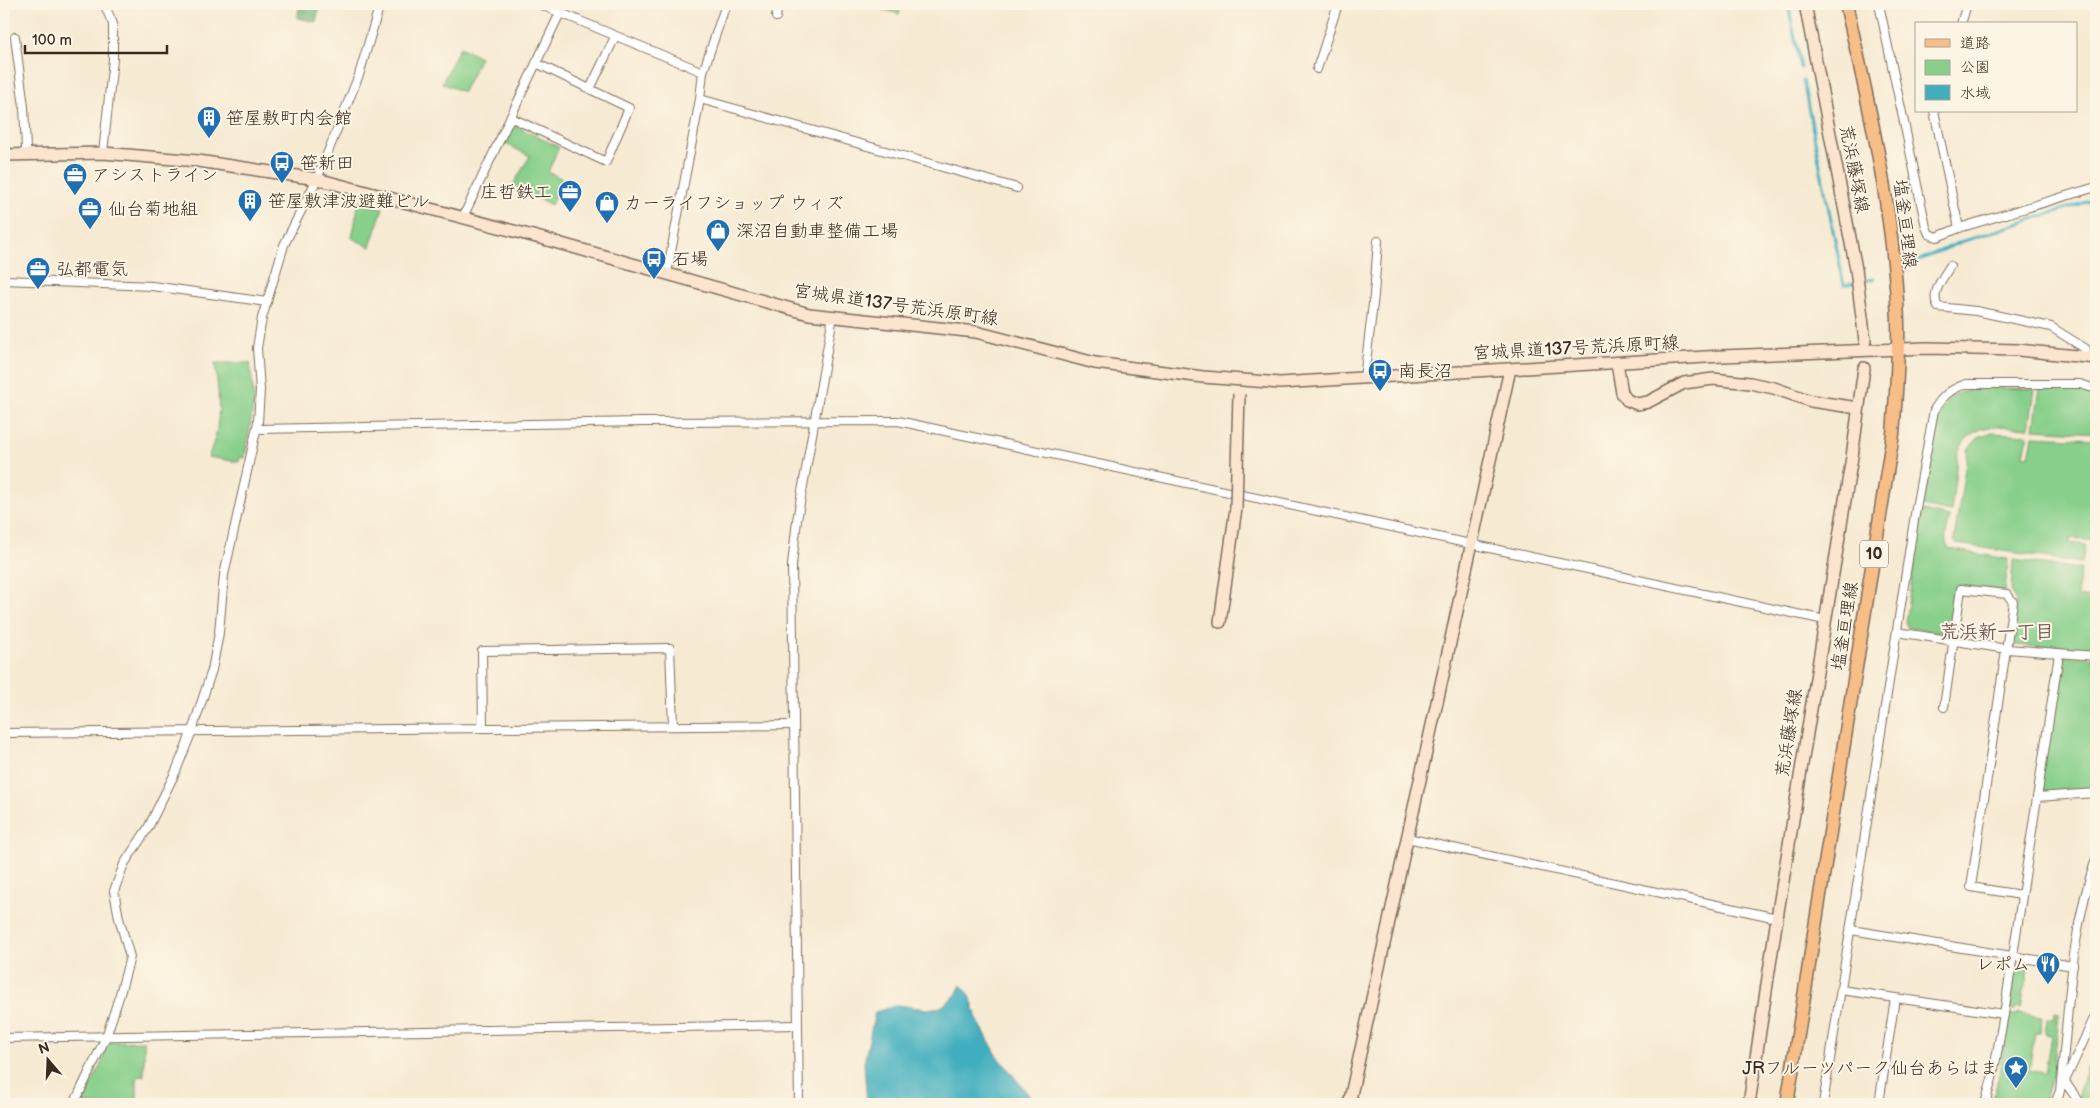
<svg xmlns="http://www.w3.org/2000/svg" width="2100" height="1108" viewBox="0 0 2100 1108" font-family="'Balsamiq Sans','Klee One',sans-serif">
<rect width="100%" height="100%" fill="#fcf5e5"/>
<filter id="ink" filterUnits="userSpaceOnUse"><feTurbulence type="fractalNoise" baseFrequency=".02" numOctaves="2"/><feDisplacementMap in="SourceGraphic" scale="10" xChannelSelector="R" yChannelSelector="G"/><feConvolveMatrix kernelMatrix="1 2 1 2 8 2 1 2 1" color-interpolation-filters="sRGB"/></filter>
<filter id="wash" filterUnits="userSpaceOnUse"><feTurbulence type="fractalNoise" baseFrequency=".0096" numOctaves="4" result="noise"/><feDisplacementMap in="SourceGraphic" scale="20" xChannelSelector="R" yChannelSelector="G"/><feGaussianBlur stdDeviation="1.12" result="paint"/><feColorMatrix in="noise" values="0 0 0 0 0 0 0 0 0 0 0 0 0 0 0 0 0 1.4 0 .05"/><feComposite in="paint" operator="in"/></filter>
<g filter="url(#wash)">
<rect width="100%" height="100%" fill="#f7ead3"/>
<g fill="#87cf8a" stroke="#617c54">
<path d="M864 4H902L899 14Z"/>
<path d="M460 47 480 57 463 92 442 83Z"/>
<path d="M515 126 559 147 548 172 563 179 551 205 513 185 530 156 504 143 511 128Z"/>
<path d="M359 201 383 208 370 247 352 238Z"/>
<path d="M215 363H250L254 401 245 458 240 457 239 462 208 457C223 424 219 398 215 363Z"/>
<path d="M2079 387 2096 394V433L2034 429 2040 388Z"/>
<path d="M2035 389 2029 428C1999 426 1973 420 1958 452L1951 512 1923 506C1927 484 1933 420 1944 405 1949 397 1958 393 1966 390 1984 386 2016 389 2035 389Z"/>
<path d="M1991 433 2028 435 2024 455 2029 456 2033 436 2096 439V554L2092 553 2093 541 2070 538V543L2085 545 2082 563 1958 544 1954 540 1968 449 1980 436Z"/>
<path d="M1923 511 1950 517C1948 526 1942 541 1949 549L2008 559 2005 592 1957 585 1950 629 1945 633 1908 628 1905 622Z"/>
<path d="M2013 560 2081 569 2077 596 2096 599V652L2016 645 2011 639 2016 600 2011 593Z"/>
<path d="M2064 656 2096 658V790L2044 794 2039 789 2060 661Z"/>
<path d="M2021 962 2029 963 2021 1008 2016 1007 2015 1010 2008 1009 2015 969Z"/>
<path d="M2055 1012 2059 1013 2053 1075 2043 1104H1991L1999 1076 2008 1014 2017 1015 2018 1013 2042 1017 2040 1033H2035L2029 1071 2045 1073 2051 1035 2045 1034 2047 1018 2054 1019Z"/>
<path d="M144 1041V1076L137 1077V1104H82L103 1060 107 1042Z"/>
<path d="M2096 1063V1104H2076L2088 1066Z"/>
</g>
<path fill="#6db276" stroke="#546e4a" d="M300 4H320L316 22 297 18Z"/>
<path fill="#41aebe" stroke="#3e6c6e" d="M961 985 970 995 977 1019 997 1055 1036 1104H867L864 1063 875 1012 897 1005 927 1009 941 1007 956 995Z"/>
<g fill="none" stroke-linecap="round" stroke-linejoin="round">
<g stroke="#41aebe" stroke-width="3">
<path d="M1788 4 1801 68"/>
<path d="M1803 81 1844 285 1874 279"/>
<path d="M1915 262 1961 242 2096 199"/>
</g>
</g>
</g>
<g filter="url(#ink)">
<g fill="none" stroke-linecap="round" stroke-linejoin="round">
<defs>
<g id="street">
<path d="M539 4 703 72"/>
<path d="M1879 4 1926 227 1929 234 1937 237 1959 228 2096 187"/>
<path d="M776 17 778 4"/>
<path d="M1961 24 1967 4"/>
<path d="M15 37 24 107 26 149"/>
<path d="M1317 69 1338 4"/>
<path d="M590 89 615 37"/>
<path d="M700 99 1017 188"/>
<path d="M1934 111 1959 228"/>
<path d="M510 117 606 162 629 108 536 63"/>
<path d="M103 153 113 59V24L104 4"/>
<path d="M463 217 560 13"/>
<path d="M1950 266C1943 278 1930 293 1938 307L1976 311 2051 327 2086 349V357"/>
<path d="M667 273 700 99 703 72 726 4"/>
<path d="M4 280 152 286 267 302"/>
<path d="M1364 379 1374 295 1378 241"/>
<path d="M257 429 643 422 898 421 1825 620"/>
<path d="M1897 632 2007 649 2096 656"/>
<path d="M1944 707 1961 589 2007 594 2013 602 1971 887 2021 895"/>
<path d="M483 728 482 651 670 648 673 726"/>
<path d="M4 733 794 725"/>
<path d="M2037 797 2096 793"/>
<path d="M1407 838 1777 918"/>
<path d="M1851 930 2073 966"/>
<path d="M1841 990 2004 1014"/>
<path d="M4 1038 798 1025"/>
<path d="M2064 1081 2081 1104"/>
<path d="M2063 1085 2096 1014"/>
<path d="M74 1104 106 1037 120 994 130 957 119 918 114 891 124 864 148 828 176 771 192 731 212 670 219 633 224 575 258 422 260 390 257 348 262 318 284 245 317 179 359 75 380 4"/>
<path d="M799 1104 792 565 797 520 833 316"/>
<path d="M1823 1104 1916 508 1934 410C1942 396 1951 389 1966 384H2080L2096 389"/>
<path d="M1879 1104 1895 998"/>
<path d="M1985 1104 1993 1075 2004 1014 2059 654"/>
<path d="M2055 1104 2060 1091C2069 1013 2070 933 2096 859"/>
</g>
<g id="secondary">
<path d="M1805 4 1856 269 1865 341"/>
<path d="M4 155 103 153 198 161 317 179 544 239 809 314 976 332 1095 363 1203 377 1280 383 1722 356 1927 348 2019 350 2096 358"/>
<path d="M1617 363 1622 393 1627 400 1637 404 1648 402 1684 383 1713 379 1750 383 1774 388 1811 401 1858 408"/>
<path d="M1220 622 1236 508"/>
<path d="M1349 1104 1510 369"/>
<path d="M1749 1104 1777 918 1852 457 1864 368"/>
</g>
<path id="primary" d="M1787 1104 1893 434C1896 397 1899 359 1898 321 1894 214 1870 108 1846 4"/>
</defs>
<use href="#street" stroke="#7d6d5d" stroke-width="10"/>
<use href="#secondary" stroke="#7d6d5d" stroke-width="14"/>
<use href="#primary" stroke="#7d6d5d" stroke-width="15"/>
<use href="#street" stroke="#fff" stroke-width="8"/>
<use href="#secondary" stroke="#fce5cf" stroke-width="11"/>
<use href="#primary" stroke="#f7be88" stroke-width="12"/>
<defs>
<path id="secondary-bridge" d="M1236 508 1239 394"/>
</defs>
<use href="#secondary-bridge" stroke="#7d6d5d" stroke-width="14" stroke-linecap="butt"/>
<use href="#secondary-bridge" stroke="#fce5cf" stroke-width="11"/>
</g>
</g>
<defs>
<symbol id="building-pin" viewBox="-11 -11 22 30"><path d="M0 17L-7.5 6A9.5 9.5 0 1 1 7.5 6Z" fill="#1f6fb2" stroke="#fcf5e5"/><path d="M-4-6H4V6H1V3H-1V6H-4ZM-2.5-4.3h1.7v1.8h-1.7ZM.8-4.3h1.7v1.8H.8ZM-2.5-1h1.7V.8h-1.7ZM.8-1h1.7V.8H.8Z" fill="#fff"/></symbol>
<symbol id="bus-pin" viewBox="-11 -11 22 30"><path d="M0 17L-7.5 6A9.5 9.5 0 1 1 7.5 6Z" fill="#1f6fb2" stroke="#fcf5e5"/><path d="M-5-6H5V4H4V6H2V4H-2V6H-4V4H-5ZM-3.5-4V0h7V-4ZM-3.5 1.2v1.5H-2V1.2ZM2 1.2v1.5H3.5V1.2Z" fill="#fff"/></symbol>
<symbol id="office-pin" viewBox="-11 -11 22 30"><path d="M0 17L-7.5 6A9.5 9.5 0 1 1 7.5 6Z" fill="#1f6fb2" stroke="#fcf5e5"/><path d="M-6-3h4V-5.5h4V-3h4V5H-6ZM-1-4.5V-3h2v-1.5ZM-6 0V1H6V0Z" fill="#fff"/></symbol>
<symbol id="shop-pin" viewBox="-11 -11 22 30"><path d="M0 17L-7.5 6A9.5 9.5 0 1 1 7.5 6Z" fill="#1f6fb2" stroke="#fcf5e5"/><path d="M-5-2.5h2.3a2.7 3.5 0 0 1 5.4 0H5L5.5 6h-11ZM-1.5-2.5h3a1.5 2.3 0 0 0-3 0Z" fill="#fff"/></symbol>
<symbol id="restaurant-pin" viewBox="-11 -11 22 30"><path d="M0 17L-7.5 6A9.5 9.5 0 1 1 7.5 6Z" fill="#1f6fb2" stroke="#fcf5e5"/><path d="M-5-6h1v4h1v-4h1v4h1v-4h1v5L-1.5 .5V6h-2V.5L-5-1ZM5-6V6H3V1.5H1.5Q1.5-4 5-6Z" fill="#fff"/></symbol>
<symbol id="sight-pin" viewBox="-11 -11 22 30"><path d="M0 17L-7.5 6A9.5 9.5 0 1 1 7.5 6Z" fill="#1f6fb2" stroke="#fcf5e5"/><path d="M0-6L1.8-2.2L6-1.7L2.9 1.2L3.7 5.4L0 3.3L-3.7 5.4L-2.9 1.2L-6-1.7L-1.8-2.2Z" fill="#fff"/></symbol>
</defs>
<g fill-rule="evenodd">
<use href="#building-pin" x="195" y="104" width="28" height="38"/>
<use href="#bus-pin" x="268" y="149" width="28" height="38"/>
<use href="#office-pin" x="61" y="161" width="28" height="38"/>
<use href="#office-pin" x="556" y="178" width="28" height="38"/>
<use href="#building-pin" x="236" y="187" width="28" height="38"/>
<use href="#shop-pin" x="593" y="189" width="28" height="38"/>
<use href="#office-pin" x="76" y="195" width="28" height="38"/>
<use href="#shop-pin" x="704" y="217" width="28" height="38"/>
<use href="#bus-pin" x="640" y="245" width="28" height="38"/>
<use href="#office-pin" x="24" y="255" width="28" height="38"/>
<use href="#bus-pin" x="1366" y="357" width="28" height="38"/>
<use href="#restaurant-pin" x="2034" y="950" width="28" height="38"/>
<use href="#sight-pin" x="2002" y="1054" width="28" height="38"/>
</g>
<g text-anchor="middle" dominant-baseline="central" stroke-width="4" stroke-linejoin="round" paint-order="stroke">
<rect fill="#fcf5e5" stroke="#75675a" stroke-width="1" x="1860" y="540.5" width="28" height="27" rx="4"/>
<g font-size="16" font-weight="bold" fill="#3b2a1e">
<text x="1874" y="554">10</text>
</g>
<g font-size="18" fill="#3b2a1e" stroke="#fcf5e5" text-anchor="start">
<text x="226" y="118">笹屋敷町内会館</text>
<text x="300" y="163">笹新田</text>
<text x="92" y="175">アシストライン</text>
<text x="552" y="192" text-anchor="end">庄哲鉄工</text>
<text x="268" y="201">笹屋敷津波避難ビル</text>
<text x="624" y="203">カーライフショップ ウィズ</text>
<text x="108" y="209">仙台菊地組</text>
<text x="736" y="231">深沼自動車整備工場</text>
<text x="672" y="259">石場</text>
<text x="56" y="269">弘都電気</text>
<text x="1398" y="371">南長沼</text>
<text x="2030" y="964" text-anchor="end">レポム</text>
<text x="1998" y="1068" text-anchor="end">JRフルーツパーク仙台あらはま</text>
</g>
<g font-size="18" fill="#3b2a1e" stroke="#fcf5e5">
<text transform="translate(1854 169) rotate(79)">荒浜藤塚線</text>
<text transform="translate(1905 224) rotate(83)">塩釜亘理線</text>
<text transform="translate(896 305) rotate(8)">宮城県道137号荒浜原町線</text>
<text transform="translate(1576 348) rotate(-3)">宮城県道137号荒浜原町線</text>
<text transform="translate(1845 626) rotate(-81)">塩釜亘理線</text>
<text transform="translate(1789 733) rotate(-81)">荒浜藤塚線</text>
</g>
<g font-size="19" font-weight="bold" fill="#76575a" stroke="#fcf5e5">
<text x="1997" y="632">荒浜新一丁目</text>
</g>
</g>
<rect width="2100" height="1108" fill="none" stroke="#fcf5e5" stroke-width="20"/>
<rect x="1915" y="22" width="162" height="90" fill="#fcf5e5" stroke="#afa495"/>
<rect x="1925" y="39" width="25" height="8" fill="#f7be88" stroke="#afa495"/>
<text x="1960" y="48" font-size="15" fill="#3b2a1e">道路</text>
<rect x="1925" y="60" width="25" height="15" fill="#87cf8a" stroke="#afa495"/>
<text x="1960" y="72" font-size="15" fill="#3b2a1e">公園</text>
<rect x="1925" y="85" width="25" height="15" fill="#41aebe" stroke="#afa495"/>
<text x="1960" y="98" font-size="15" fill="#3b2a1e">水域</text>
<g transform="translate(48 1060) rotate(341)" stroke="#fcf5e5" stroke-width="4" paint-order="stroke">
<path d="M0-4L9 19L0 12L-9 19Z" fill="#3b2a1e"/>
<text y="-8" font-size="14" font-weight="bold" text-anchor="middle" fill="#3b2a1e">N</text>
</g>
<path d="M25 45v8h142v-8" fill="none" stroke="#3b2a1e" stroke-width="2.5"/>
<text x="32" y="45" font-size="15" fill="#3b2a1e" stroke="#fcf5e5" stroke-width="4" paint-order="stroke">100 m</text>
</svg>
